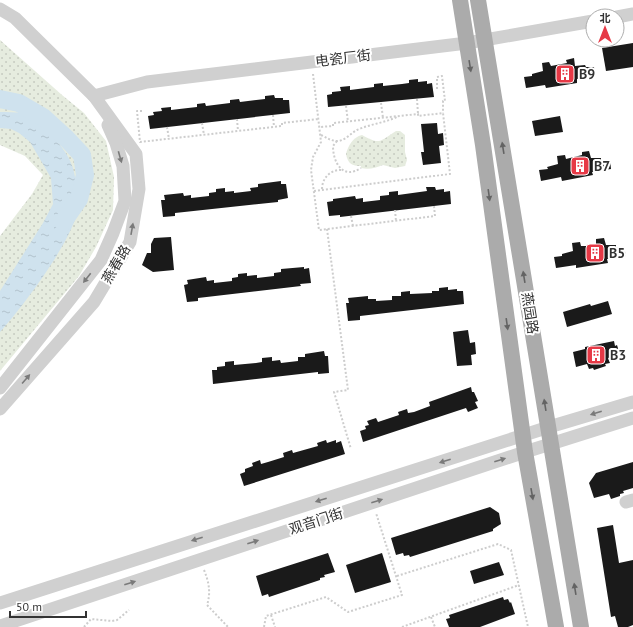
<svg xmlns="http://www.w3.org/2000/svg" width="633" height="627" viewBox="0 0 633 627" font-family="'PT Sans','Noto Sans SC',sans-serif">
<defs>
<pattern id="green-dots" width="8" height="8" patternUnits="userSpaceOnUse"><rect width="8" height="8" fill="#e6ecdf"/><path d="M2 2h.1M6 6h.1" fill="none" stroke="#c6cbc0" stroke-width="1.8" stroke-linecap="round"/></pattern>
<pattern id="water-ripples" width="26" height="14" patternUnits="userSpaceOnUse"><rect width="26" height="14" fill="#cfe2ee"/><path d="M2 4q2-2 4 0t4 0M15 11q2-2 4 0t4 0" fill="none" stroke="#b2c2cd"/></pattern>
</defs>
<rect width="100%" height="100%" fill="#fff"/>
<g fill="url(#green-dots)">
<path d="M0 40 62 95 84 113 106 141 114 177 113 210 96 247 79 276 0 371V236L32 194 43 175 25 156 0 145Z"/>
<path d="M396 131H400L405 135V152L407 160 405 166 395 168 383 165C375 168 369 170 361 168V166C352 166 348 164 346 154 348 146 353 137 362 135 380 145 379 142 396 131Z"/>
</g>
<path fill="url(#water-ripples)" d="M0 112C34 112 35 115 56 140 72 159 75 169 77 193 77 198 78 204 78 208 74 239 22 308 0 332V291L43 223 53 204 51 178 30 142 19 133 11 129 0 128Z"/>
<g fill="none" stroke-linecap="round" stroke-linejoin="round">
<path stroke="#cfe2ee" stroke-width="18" d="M0 99 19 103 43 117 66 138 82 155 85 175 79 199 63 222"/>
</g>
<g fill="#1a1a1a">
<path d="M633 43V67L606 71 602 48Z"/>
<path d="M574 58 575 66 585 65 586 67H594L595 76 577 79V83L546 88 545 85 526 88 524 77 532 76V74L543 71 542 63 549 62 551 66 567 63 566 60Z"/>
<path d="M418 79V82L427 81V84L432 83 434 97 328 107 327 95 332 94V92L341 91 340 87 350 86V90L374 87V84L383 83V86L402 84 409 83V80Z"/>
<path d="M274 95 275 98H283V100H289L290 113 150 129 148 116 154 115 153 112 162 111 161 108 171 107V110L188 108 197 107V104L205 103 206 106 230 103V100L239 99 240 102 265 99V96Z"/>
<path d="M560 116 563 132 535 136 532 121Z"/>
<path d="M437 123 438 134 443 133 444 145 439 146 441 163 423 165 421 152H424L421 124Z"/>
<path d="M589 151 591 158H601V160H610L611 169 592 172 593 175 562 181 561 177 541 181 539 170 548 169 547 167 558 164 557 156 565 155 566 159 582 155V152Z"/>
<path d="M281 181V184H286L288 198 278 200V202L175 213V216L163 217 161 200H165L164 195 183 193 184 196 191 195V198L209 196V193L216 192V189L225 188V192L234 191V193L251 191 250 188 258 187V184Z"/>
<path d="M426 187H435L436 190 444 189V192L450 191 451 204 340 217V215L329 216 327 202 333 201V199L355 196 356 199 363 198V202L380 200V196L389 195V192L398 191V195L427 191Z"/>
<path d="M171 237 174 270 153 272 142 265 147 253H151V244L154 238Z"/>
<path d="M604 238 606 245H616V247H624L626 256 607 259 608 263 576 268V265L556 268 554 257 562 256V254L573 251 572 243 580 242 581 246H596V239Z"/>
<path d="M304 267V269L309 268 311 283 300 284 301 286 198 298V301L187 302 184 285 188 284 187 280 206 277 207 281 214 280V283L232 281V278L238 277V274L247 273V276L257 275V278L274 276V273L281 272V269Z"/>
<path d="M448 287V290L457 289V291H463L464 304 360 316V320L348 321 346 303H349L348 298 368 296V299H376V301L392 300V296H401V292L410 291V294L432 293V291H439V288Z"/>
<path d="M608 301 612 314 567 327 563 312 590 304 591 306Z"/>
<path d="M468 330 470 343 475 342 476 354 471 355 472 365 457 366 453 332Z"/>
<path d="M614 341 615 346 617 345 620 355 608 358 610 363 605 364 606 366 594 370 593 368 589 369 587 364 576 367 573 352 585 349V347Z"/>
<path d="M324 351 325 356H328L329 373 318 374V372L213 384 212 370H217V367L225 366V362L234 361V365L256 363 262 362V358L272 357V361L280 360 281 363 298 361V357H305V354Z"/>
<path d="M471 387 472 392H474L478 401 475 402 478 408 468 412 466 408 363 442 360 431 366 429 365 426 369 425 367 421 376 418 378 422 399 415 398 412 407 409 408 413 414 412 430 406 429 402Z"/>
<path d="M326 440 327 443 336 440V443L341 441 345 454 244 486 240 474 245 472V469L253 466 252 463 260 460 261 464 268 462 284 457 283 453 292 450 293 453 318 446 317 443Z"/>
<path d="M633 462V488L623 491 624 493 620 494V496L611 499 609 494 594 498 589 483 596 473Z"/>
<path d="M490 507 499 513 501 524 493 529V531L410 557 409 555 404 556 403 553 396 555 391 538Z"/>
<path d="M613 525 619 563 633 560V625L628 627H618L615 616 611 617 597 528Z"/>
<path d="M328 553 335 572 324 575 325 577 320 578V580L269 597 268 594 262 596 256 576Z"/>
<path d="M382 553 391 582 355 593 346 565Z"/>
<path d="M499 562 504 575 474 584 470 571Z"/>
<path d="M503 597 504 600 508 599 510 603 511 602 515 614 480 627H449L446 619 450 618 449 615Z"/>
</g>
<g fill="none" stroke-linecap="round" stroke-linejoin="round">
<g stroke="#cdcdcd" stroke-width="2" stroke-dasharray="2 2" stroke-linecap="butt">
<path d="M313 74 321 142 313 157 311 170 319 230 435 216 434 206"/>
<path d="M437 89V77L442 76 445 101H443V113"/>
<path d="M417 99 418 114"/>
<path d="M381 103 383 118"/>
<path d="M346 106 348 122"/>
<path d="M142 111H137L140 142 282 126V123L319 119"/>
<path d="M273 115 274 127"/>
<path d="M237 119 238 131"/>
<path d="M202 123 204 135"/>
<path d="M167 127 169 139"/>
<path d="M321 135C327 138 331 141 338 141 346 140 351 133 357 130 370 124 384 123 397 117"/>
<path d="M337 141 333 146C333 163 343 180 361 168"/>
<path d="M322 189C322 178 331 169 342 170"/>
<path d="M314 191 450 174 443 113 418 116V114L333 123V126L320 127"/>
<path d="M395 210 396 221"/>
<path d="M351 216 353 226"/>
<path d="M327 229 348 390 334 392 351 449"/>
<path d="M204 570C209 582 211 593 207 605L228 627"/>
<path d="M397 576 498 544 511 550 528 627"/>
<path d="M271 615 275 627"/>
<path d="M431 617 435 627"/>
<path d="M84 627 91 619 112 621 117 620 129 610"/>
<path d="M264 627 266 616 326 597 348 612 402 595 376 513"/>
<path d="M402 627 519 585"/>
</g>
<g stroke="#d0d0d0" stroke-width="13">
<path d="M0 9 15 18 94 96 136 154 139 189 130 242 94 302 0 409"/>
<path d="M617 17 633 14"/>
<path d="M94 96 147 82 467 43 593 21"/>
<path d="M0 388 101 260 113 233 125 201 123 166 116 143 108 125"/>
<path d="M626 502 633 500"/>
<path d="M0 603 549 427 633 402"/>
<path d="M0 626 525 452 633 418"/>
</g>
<g stroke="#ababab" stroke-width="16">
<path d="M460 0 483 145 525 452 556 627"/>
<path d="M478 0 581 627"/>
</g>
</g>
<defs><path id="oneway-solid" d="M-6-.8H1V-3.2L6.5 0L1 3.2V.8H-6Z"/></defs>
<g fill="#636363">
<use href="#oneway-solid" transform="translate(470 66) rotate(81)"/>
<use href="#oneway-solid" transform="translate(503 148) rotate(-99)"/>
<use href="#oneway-solid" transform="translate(489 195) rotate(82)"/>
<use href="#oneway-solid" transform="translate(524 277) rotate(-99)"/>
<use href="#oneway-solid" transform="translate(507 324) rotate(82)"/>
<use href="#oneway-solid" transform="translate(545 405) rotate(-99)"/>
<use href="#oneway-solid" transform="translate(532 494) rotate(80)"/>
<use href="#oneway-solid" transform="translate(575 589) rotate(-99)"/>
</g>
<g fill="#7a7a7a">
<use href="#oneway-solid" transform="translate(120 157) rotate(74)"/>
<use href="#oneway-solid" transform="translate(132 229) rotate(-80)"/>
<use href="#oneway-solid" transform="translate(87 278) rotate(128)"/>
<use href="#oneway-solid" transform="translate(26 379) rotate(-49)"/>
<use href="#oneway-solid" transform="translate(596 413) rotate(163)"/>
<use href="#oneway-solid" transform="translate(500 460) rotate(-18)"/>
<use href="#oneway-solid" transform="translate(445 461) rotate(162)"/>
<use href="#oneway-solid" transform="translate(321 500) rotate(162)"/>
<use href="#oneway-solid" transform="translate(377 501) rotate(-18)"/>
<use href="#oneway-solid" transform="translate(197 539) rotate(162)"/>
<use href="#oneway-solid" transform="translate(253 542) rotate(-18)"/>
<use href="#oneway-solid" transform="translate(130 583) rotate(-18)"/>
</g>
<defs>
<symbol id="building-square" viewBox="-11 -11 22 22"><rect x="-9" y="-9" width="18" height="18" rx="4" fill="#e63946" stroke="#fff"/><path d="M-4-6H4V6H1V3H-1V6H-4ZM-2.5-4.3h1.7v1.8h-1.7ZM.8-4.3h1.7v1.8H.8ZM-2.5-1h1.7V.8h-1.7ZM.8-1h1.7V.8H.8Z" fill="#fff"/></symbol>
</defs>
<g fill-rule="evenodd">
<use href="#building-square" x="554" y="63" width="22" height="22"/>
<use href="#building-square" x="569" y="155" width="22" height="22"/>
<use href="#building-square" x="584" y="242" width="22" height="22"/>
<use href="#building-square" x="585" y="344" width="22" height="22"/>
</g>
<g text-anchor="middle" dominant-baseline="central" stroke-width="4" stroke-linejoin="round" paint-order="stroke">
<g font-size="14" fill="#333" stroke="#fff">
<text transform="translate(343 58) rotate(-7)">电瓷厂街</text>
<text transform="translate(116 264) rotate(-60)">燕春路</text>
<text transform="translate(530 313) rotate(81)">燕园路</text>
<text transform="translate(316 521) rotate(-18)">观音门街</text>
</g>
<g font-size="14" font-weight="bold" fill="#333" stroke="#fff" text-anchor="start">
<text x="579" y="74">B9</text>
<text x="594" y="166">B7</text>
<text x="609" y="253">B5</text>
<text x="610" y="355">B3</text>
</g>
</g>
<g transform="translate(605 28)"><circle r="19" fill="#ffffff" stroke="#adadad"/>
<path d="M0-3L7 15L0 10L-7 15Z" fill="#e63946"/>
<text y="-6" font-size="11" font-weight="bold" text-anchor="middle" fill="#333333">北</text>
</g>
<path d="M10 611v6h76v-6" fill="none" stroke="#333333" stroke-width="2"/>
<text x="16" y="611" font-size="12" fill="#333333" stroke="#ffffff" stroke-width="3" paint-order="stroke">50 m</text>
</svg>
